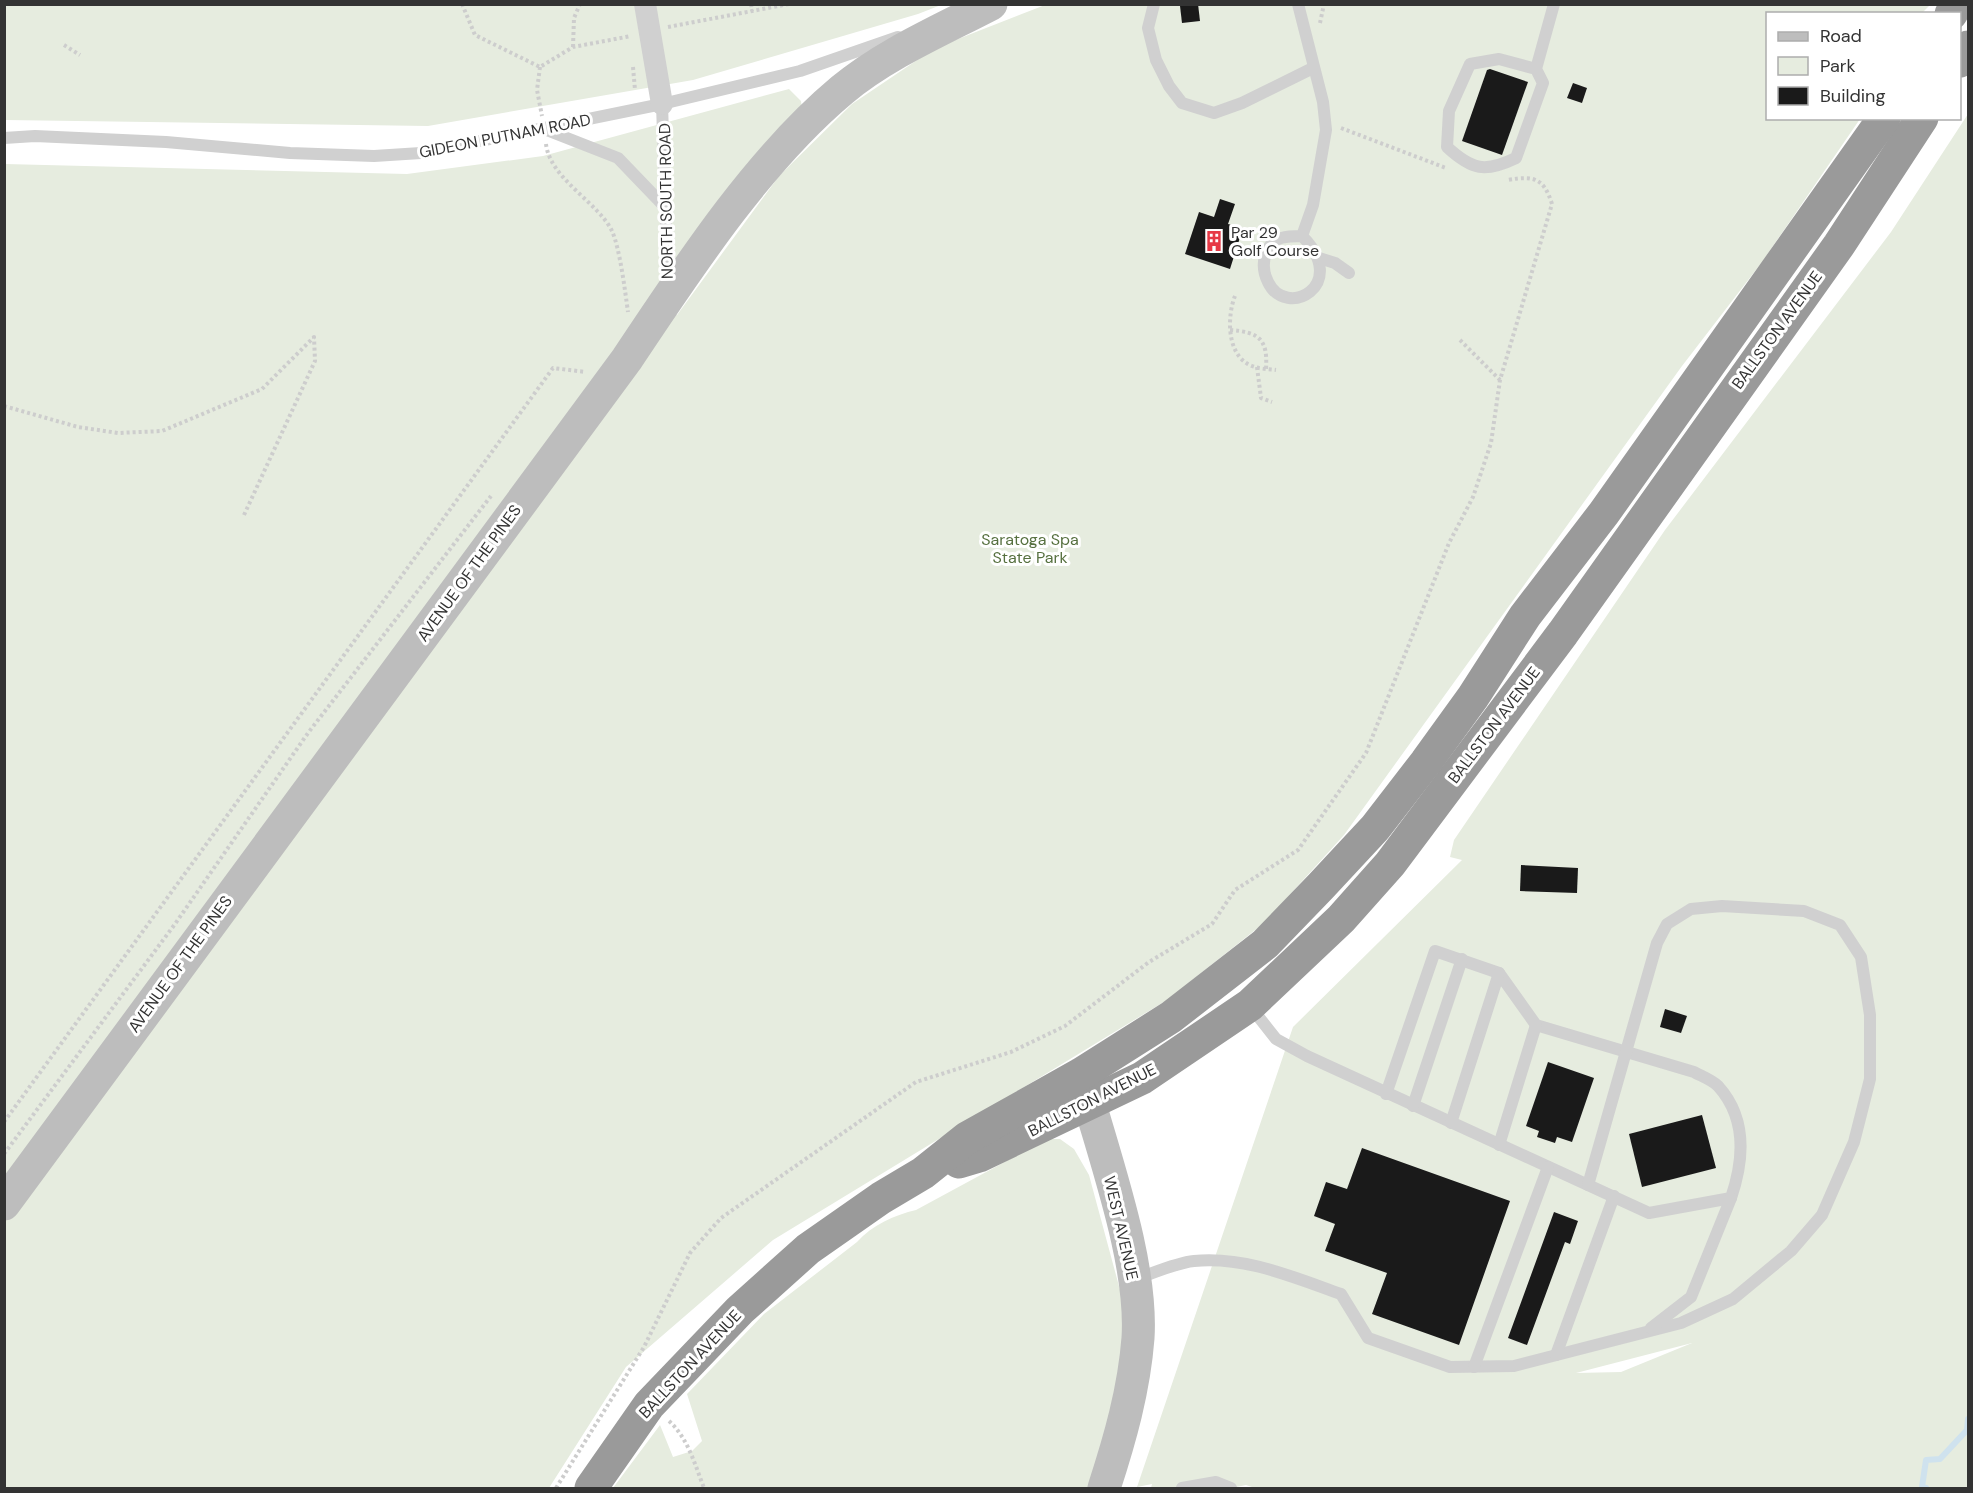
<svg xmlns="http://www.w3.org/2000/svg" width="1973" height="1493" viewBox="0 0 1973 1493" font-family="'DM Sans',sans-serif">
<rect width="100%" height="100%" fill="#fff"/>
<g fill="#e6ecdf" fill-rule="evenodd">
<path d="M5 5H941L918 14 693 80 428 126 5 120Z"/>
<path d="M1045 5H1930L1922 13 1768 14V118L1860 119 1762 262 1682 366 1344 835 1264 923 1167 1000 773 1240 626 1367 549 1488H5V164L407 174 543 156 789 89 801 101 802 109 651 303 677 315 779 176 852 104 935 48Z"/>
<path d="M1968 114V1488H1255L1246 1485 1231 1488H1151L1152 1484 1137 1487 1293 1027 1462 860 1450 857 1454 840 1665 530 1891 232ZM1692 1343 1621 1372 1576 1373Z"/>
<path d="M1047 1139H1060L1074 1149 1089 1175 1123 1301 1122 1394 1093 1488H613L660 1425 673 1457 692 1451 702 1441 687 1394 764 1314 857 1242C872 1225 895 1215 916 1210Z"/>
</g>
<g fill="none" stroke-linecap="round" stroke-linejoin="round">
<path stroke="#cfe2ee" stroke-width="6" d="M1926 1488 1922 1487 1926 1460 1940 1459 1967 1430 1968 1419"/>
</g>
<g fill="#1a1a1a">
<path d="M1198 4 1200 21 1182 23 1180 6Z"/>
<path d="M1490 69 1528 82 1502 155 1462 141 1487 70Z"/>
<path d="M1573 83 1587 88 1582 103 1567 98Z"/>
<path d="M1220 199 1235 204 1228 224 1243 228 1230 269 1185 254 1199 212 1214 217Z"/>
<path d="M1521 865 1578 868 1577 893 1520 891Z"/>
<path d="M1665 1009 1687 1016 1681 1033 1660 1027Z"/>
<path d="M1548 1062 1594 1078 1572 1142 1557 1137 1555 1143 1537 1137 1539 1131 1526 1126Z"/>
<path d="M1702 1115 1716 1168 1642 1187 1629 1134Z"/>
<path d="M1362 1148 1510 1201 1459 1345 1372 1314 1387 1273 1325 1251 1335 1224 1314 1216 1326 1182 1347 1189Z"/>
<path d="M1554 1212 1578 1221 1570 1244 1565 1242 1527 1345 1508 1338Z"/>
</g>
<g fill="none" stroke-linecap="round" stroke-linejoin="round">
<g stroke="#cdcdcd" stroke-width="4" stroke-dasharray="3 3" stroke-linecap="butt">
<path d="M462 4 475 35 540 67 573 47 631 36"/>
<path d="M751 4 752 11"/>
<path d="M1320 23 1324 4"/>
<path d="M668 27 789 4"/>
<path d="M64 45 80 55"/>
<path d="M573 47 574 18 580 4"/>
<path d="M540 67 537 90 542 116"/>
<path d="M633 67 635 90"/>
<path d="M1341 128 1446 168"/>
<path d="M546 144C550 179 598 202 612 231 620 249 625 291 628 312"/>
<path d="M1235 296C1227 316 1226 356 1252 366 1259 369 1268 369 1276 370"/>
<path d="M1230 330C1259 332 1268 339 1266 369"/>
<path d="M1460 340 1500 380"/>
<path d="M1257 367 1261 398 1272 402"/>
<path d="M4 406 78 427 118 433 162 431 262 389 314 337 315 361 244 515"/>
<path d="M4 1122 553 368 586 372"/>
<path d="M4 1154 175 924 308 733 491 496"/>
<path d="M669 1421C688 1438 695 1465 704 1488"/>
<path d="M556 1488 644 1347 690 1253 721 1218 916 1082 1011 1052 1065 1026 1149 962 1212 924 1235 890 1298 850 1366 753 1449 543 1473 497 1491 443 1500 380 1552 204C1544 179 1535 175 1508 180"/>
</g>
<g stroke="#d0d0d0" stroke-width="12">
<path d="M1154 4 1148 28 1156 60 1169 86 1182 103 1214 113 1242 103 1313 68"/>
<path d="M1298 4 1323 102 1326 130 1313 205 1302 236C1288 236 1273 236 1267 251 1262 262 1263 272 1268 282 1286 320 1351 285 1302 236"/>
<path d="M1536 69 1499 59 1470 64 1449 111 1447 147C1472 170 1485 173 1516 158L1543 83 1536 69 1554 4"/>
<path d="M662 104 668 286"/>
<path d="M544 129 618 158 666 208"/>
<path d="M4 138 35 136 166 142 290 153 374 156 421 153 662 104 800 71 898 37"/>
<path d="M1319 258 1335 263 1349 273"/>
<path d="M1250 1006 1276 1039 1307 1056 1649 1213 1731 1198C1744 1160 1747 1118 1718 1086 1712 1080 1701 1076 1694 1072L1536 1025 1499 973 1435 951 1386 1094"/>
<path d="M1413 1106 1462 959"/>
<path d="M1451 1123 1499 973"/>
<path d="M1499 1145 1536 1025"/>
<path d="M1136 1279C1154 1273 1175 1263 1194 1261 1245 1256 1293 1277 1341 1294L1368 1338 1450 1367 1514 1366 1681 1323 1733 1299 1791 1251 1822 1215 1854 1142 1870 1079V1015L1861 957 1840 925 1804 911 1722 906 1691 909 1667 924 1657 943 1588 1185"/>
<path d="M1651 1328 1691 1297 1731 1198"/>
<path d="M1556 1355 1614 1196"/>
<path d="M1474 1367 1548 1167"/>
<path d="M1182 1488 1216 1482 1231 1488"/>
</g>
<path stroke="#d0d0d0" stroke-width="22" d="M645 4 662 104"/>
<g stroke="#bdbdbd" stroke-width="33">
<path d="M1082 1076C1102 1152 1143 1260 1138 1338 1134 1390 1120 1439 1104 1488"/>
<path d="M4 1204 627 359C687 269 758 160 842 90 885 54 941 30 991 4"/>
</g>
<g stroke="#9a9a9a" stroke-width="33">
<path d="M1951 14 1957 4"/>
<path d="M1960 61 1968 47"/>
<path d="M959 1162 979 1156 1142 1078 1250 1005 1341 919 1390 864 1563 633 1839 245 1922 118"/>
<path d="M591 1488 649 1405 740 1310 808 1249 881 1198 923 1173 967 1138 1081 1074 1171 1017 1265 944 1321 886 1375 828 1426 762 1473 697 1525 616 1604 513 1884 118"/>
</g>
</g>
<defs>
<symbol id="building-bare" viewBox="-9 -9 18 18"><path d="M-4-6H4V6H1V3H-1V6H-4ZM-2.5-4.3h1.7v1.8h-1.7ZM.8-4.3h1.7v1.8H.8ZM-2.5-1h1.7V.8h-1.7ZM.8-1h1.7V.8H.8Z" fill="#e63946" stroke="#fff" stroke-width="2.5" paint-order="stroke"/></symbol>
</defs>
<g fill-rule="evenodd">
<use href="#building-bare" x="1199" y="226" width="30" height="30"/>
</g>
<g text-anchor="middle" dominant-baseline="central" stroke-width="6" stroke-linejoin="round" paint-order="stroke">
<g font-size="16" fill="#333" stroke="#fff">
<text transform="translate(505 136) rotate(-11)">GIDEON PUTNAM ROAD</text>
<text transform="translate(666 201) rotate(-91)">NORTH SOUTH ROAD</text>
<text transform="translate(1777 330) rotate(-54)">BALLSTON AVENUE</text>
<text transform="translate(469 573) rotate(-54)">AVENUE OF THE PINES</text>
<text transform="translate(1494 725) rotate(-53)">BALLSTON AVENUE</text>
<text transform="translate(180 964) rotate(-54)">AVENUE OF THE PINES</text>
<text transform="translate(1092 1100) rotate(-27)">BALLSTON AVENUE</text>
<text transform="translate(1121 1228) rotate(77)">WEST AVENUE</text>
<text transform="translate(690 1364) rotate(-47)">BALLSTON AVENUE</text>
</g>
<g font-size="16" fill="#333" stroke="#fff" text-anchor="start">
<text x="1231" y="232">Par 29<tspan x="1231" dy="18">Golf Course</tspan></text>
</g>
<g font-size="16" fill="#56703f" stroke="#fff">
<text x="1030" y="539">Saratoga Spa<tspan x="1030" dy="18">State Park</tspan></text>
</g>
</g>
<rect width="1973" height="1493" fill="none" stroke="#333333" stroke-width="12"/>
<rect x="1766" y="12" width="195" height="108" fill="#ffffff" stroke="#adadad" stroke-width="1.5"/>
<rect x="1778" y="32" width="30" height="9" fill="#bdbdbd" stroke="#adadad" stroke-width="1.5"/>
<text x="1820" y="42" font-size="18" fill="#333333">Road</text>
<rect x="1778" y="57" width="30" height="18" fill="#e6ecdf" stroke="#adadad" stroke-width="1.5"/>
<text x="1820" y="72" font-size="18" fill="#333333">Park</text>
<rect x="1778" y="87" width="30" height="18" fill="#1a1a1a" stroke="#adadad" stroke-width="1.5"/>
<text x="1820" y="102" font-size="18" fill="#333333">Building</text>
</svg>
